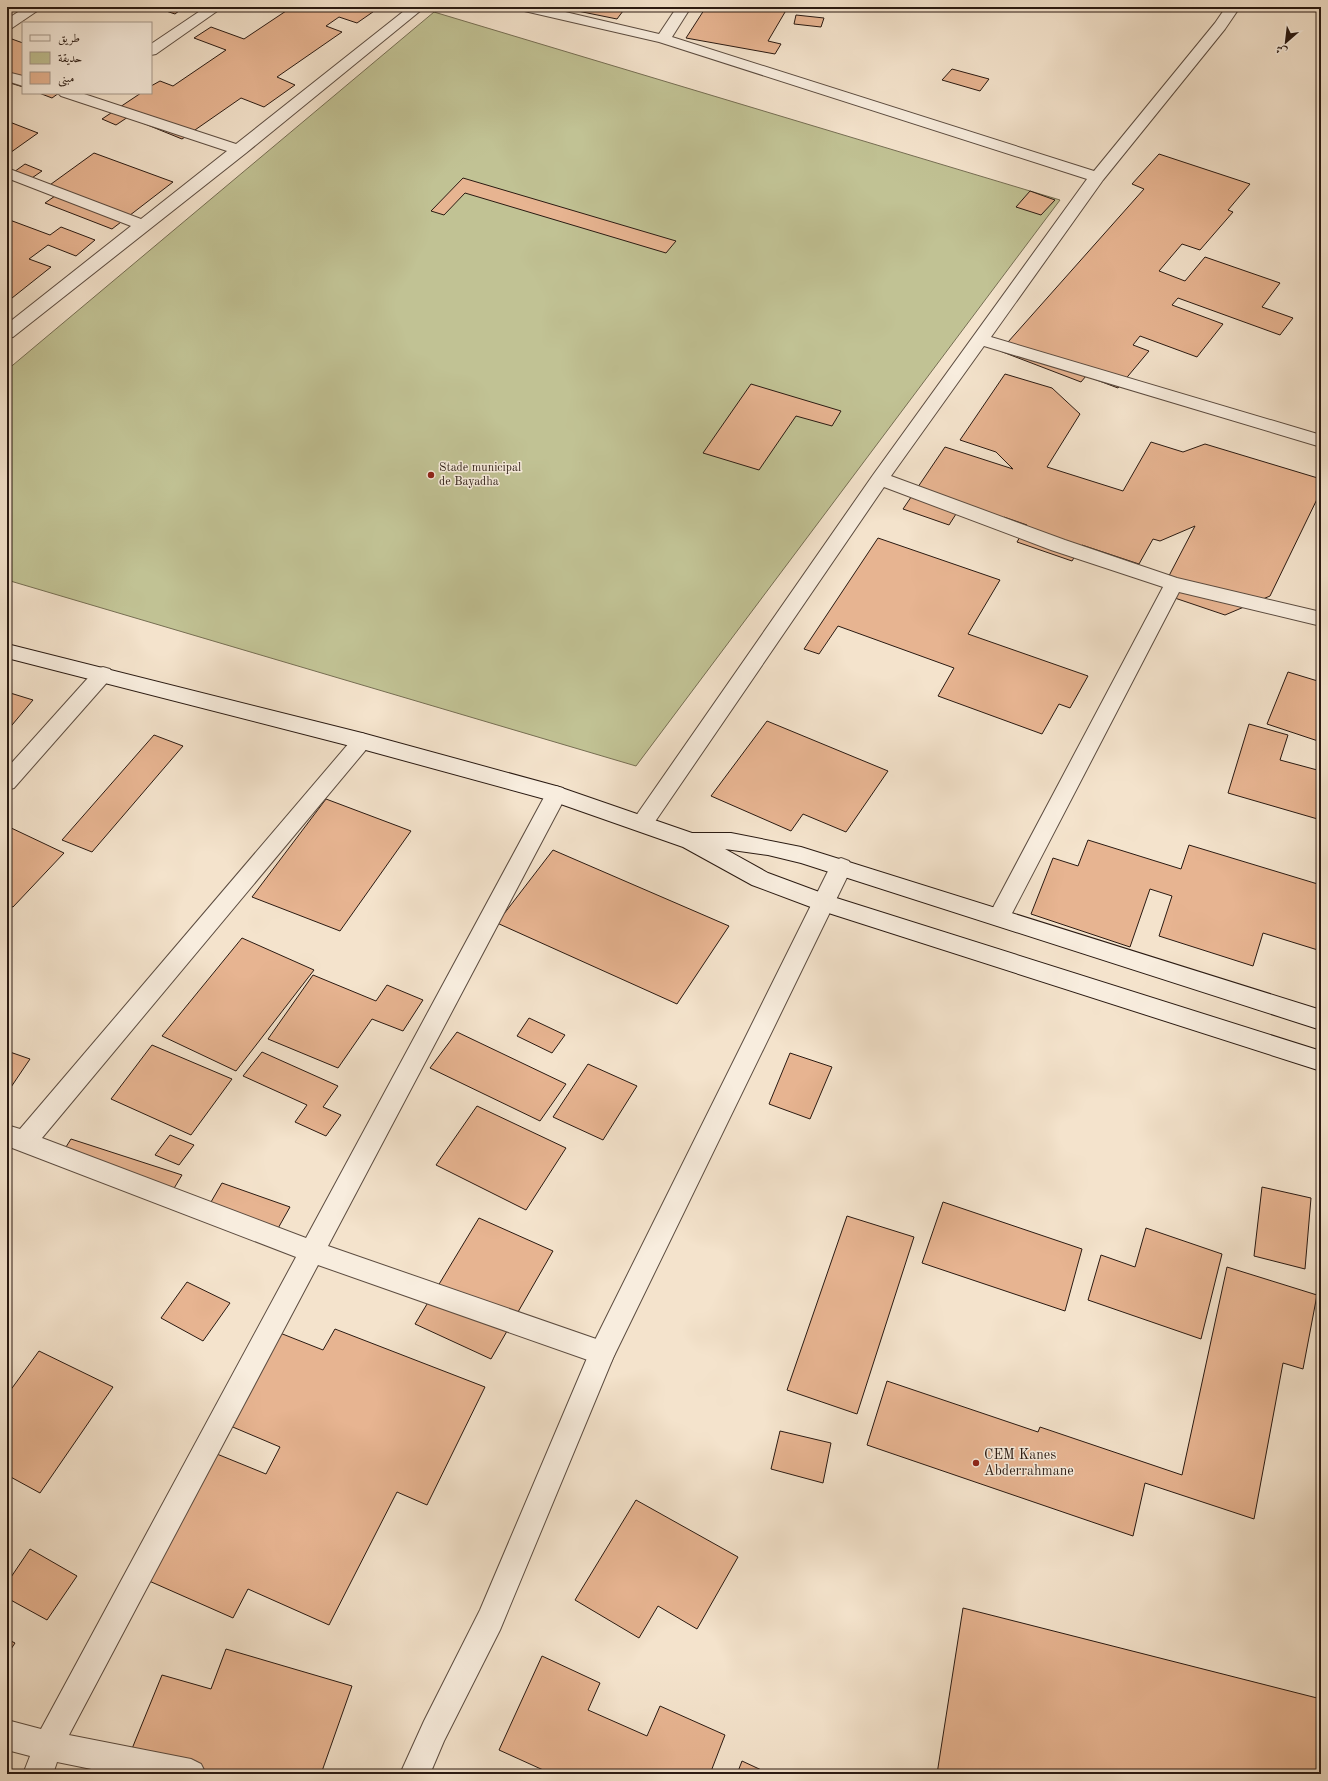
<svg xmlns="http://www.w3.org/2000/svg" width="1328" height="1781" viewBox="0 0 1328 1781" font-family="'Old Standard TT',Amiri,serif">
<rect width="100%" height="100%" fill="#f4e3cc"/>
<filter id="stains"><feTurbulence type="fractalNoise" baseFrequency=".005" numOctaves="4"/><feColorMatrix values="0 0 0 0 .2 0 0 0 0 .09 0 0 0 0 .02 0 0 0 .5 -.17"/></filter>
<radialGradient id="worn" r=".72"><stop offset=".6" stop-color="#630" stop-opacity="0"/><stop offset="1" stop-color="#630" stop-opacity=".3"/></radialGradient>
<path fill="#c1c294" stroke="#766e53" d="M434 12 1060 200 636 766 7 580V370Z"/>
<g fill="#e7b491" stroke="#2a1a12">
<path d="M154 7H184L175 14Z"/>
<path d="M292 7H380L357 23 339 17 326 26 342 32 277 77 295 85 264 107 241 98 182 139 128 117 116 125 102 119 141 93H151V86L160 81 173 86 226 50 194 38 211 27 244 39Z"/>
<path d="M558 7H626L617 19Z"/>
<path d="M706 7H788L768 41 781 44 775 54 686 38Z"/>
<path d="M796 15 824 18 821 27 794 24Z"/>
<path d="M9 38 23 43V87L7 82V40Z"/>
<path d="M952 69 989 79 980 91 942 80Z"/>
<path d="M39 93H59L52 98Z"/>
<path d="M7 121 38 133 7 155Z"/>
<path d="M94 153 173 182 112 229 45 203 55 196 7 177 25 164 42 171 29 180 47 187Z"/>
<path d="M1159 154 1250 184 1228 210 1233 212 1200 250 1182 244 1159 271 1185 281 1205 257 1280 283 1262 307 1293 318 1280 335 1178 298 1172 305 1223 324 1197 357 1140 336 1133 345 1149 351 1118 388 1086 376 1081 382 1000 351 1144 189 1132 184Z"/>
<path d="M463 178 676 241 666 253 465 193 444 215 431 211Z"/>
<path d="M1030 191 1055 200 1041 215 1016 207Z"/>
<path d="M7 219 50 235 61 227 95 240 76 256 48 245 29 259 51 267 7 302Z"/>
<path d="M1005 374 1052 388 1080 414 1047 467 1123 491 1151 442 1183 452 1205 444 1321 479V491L1270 596 1225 615 1160 593 1195 526 1160 541 1153 539 1139 564 1082 545 1072 561 1017 542 1027 525 1004 517 997 528 956 514 949 525 903 509 945 447 1013 469 996 452 960 440Z"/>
<path d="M751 384 841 411 832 426 796 416 759 470 703 453Z"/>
<path d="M878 538 1000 580 968 634 1088 676 1070 708 1059 704 1042 734 938 696 954 668 838 626 819 654 804 649Z"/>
<path d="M1288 672 1321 682V742L1267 724Z"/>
<path d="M7 692 33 700 7 731Z"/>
<path d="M767 721 888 771 846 832 803 814 791 831 711 796Z"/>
<path d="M1249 724 1288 735 1280 760 1321 771V820L1228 793Z"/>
<path d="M154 735 183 746 92 852 62 840Z"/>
<path d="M326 799 411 831 340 931 252 897Z"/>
<path d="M7 826 64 853 13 907 7 905Z"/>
<path d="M1088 840 1181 869 1189 845 1321 885V951L1263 933 1253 966 1159 936 1172 896 1150 889 1130 947 1031 914 1053 858 1078 866Z"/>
<path d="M553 850 729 926 677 1004 497 923Z"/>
<path d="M242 938 314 970 236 1071 162 1036Z"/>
<path d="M313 975 376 1001 387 985 423 1000 403 1031 372 1019 338 1068 268 1039Z"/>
<path d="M529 1018 565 1035 552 1053 517 1036Z"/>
<path d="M457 1032 566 1084 540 1121 430 1068Z"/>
<path d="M152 1045 232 1079 191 1135 111 1099Z"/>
<path d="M7 1051 30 1059 7 1093Z"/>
<path d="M262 1052 338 1086 323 1107 341 1115 326 1136 295 1122 307 1105 243 1076Z"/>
<path d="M790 1053 832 1067 810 1119 769 1104Z"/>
<path d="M588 1064 637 1086 603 1140 553 1117Z"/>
<path d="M477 1106 566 1148 526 1210 436 1165Z"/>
<path d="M170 1135 194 1145 179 1165 155 1155Z"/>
<path d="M71 1139 182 1175 167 1200 56 1163Z"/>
<path d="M222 1183 290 1207 272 1239 204 1214Z"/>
<path d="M1262 1187 1311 1198 1305 1269 1254 1256Z"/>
<path d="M943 1202 1082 1249 1065 1311 922 1263Z"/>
<path d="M847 1216 914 1237 857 1414 787 1390Z"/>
<path d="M479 1218 553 1251 491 1359 415 1324Z"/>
<path d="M1146 1228 1222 1254 1201 1339 1088 1300 1101 1255 1135 1267Z"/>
<path d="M1227 1267 1317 1295 1303 1369 1283 1363 1254 1519 1145 1483 1133 1536 867 1445 887 1381 1038 1432 1040 1427 1182 1475Z"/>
<path d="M187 1282 230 1303 203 1341 161 1318Z"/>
<path d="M335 1329 485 1387 427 1505 397 1492 329 1625 248 1589 233 1618 140 1577 212 1452 266 1474 280 1447 228 1425 280 1333 323 1350Z"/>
<path d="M39 1351 113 1387 40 1493 7 1475V1395Z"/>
<path d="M780 1431 831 1443 823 1483 771 1469Z"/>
<path d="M636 1500 738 1557 697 1629 658 1606 639 1638 575 1600Z"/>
<path d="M30 1549 77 1576 47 1620 7 1598V1583Z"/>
<path d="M963 1608 1321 1699V1774H937Z"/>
<path d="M7 1639 15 1643 7 1655Z"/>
<path d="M226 1649 352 1686 321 1774H169L127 1761 162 1675 211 1689Z"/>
<path d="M542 1656 600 1683 588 1710 647 1736 660 1706 725 1735 710 1774H552L499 1750Z"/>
<path d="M742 1761 770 1774H737Z"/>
</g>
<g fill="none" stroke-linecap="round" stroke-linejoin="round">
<defs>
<g id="minor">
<path d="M26 7H43L12 28 7 29V19Z"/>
<path d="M206 7H223L156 54 151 55V44Z"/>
<path d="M409 7H425L246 153 13 337 7 338V324L131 226 7 178V168L141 219 227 151 61 96 58 93H81L236 144Z"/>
<path d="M518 7H544L659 34 677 7H691L672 37 1094 171 1215 23 1226 7H1240L1225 29 1103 180 991 337 1321 435V447L984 346 891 476 1065 540 1177 578 1321 612V626L1179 592 1007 923 999 926 991 923 988 917 1163 587 1051 550 884 487 650 829 642 831 634 829 631 823 873 475 1087 179 659 42 520 10Z"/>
<path d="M7 72 23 76V86L7 81Z"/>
<path d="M103 667 110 669 113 674 110 679 14 788 7 790V768L96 669Z"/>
<path d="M362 733 369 736 372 741 369 746 42 1138 306 1238 549 788 556 786 563 788 567 794 328 1246 602 1341 611 1344 615 1353 611 1362 602 1365 318 1265 69 1735 191 1759 201 1764 206 1774H116L57 1762 53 1774H23L30 1756 7 1750V1720L41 1729 296 1257 7 1146V1125L20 1129 355 736Z"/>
</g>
<path id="tertiary" d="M841 858 849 861 852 867 613 1358 500 1630 444 1741 430 1774H400L424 1721 480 1610 593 1344 830 867 833 861Z"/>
<path id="secondary" d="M7 644 362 733 556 786 692 833H731L801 847 1321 1010V1030L801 863 768 855 725 849 768 873 830 896 1321 1051V1071L816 909 752 885 683 847 552 801 362 749 7 658Z"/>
</defs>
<use href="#minor" stroke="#5c4c40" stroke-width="2"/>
<use href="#tertiary" stroke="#5c4c40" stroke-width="2"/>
<use href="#secondary" stroke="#2a1a12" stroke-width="2"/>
<use href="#minor" fill="#f8edde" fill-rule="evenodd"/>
<use href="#tertiary" fill="#f8edde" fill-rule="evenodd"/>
<use href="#secondary" fill="#f8edde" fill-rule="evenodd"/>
</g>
<g fill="#8f2418" stroke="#f8edde" stroke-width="1.5">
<circle cx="431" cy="475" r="4"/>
<circle cx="976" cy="1463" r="4"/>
</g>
<g text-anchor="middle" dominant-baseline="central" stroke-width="3" stroke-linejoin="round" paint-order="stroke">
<g font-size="12" fill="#2a1a12" stroke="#f8edde" text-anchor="start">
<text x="439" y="468">Stade municipal<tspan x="439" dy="14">de Bayadha</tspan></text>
</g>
<g font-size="14" fill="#2a1a12" stroke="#f8edde" text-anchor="start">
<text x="984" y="1455">CEM Kanes<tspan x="984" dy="16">Abderrahmane</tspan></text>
</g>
</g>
<rect width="1328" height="1781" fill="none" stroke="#f4e3cc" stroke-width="24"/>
<rect x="8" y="8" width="1312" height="1765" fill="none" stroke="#2a1a12" stroke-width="2"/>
<rect x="12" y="12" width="1304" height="1757" fill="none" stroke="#2a1a12"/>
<rect x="22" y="22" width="130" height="72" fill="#f8edde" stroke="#a6998c"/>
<rect x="30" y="35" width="20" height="6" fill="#f8edde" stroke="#a6998c"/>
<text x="58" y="42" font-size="12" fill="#2a1a12">طريق</text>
<rect x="30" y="52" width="20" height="12" fill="#c1c294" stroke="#a6998c"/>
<text x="58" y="62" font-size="12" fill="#2a1a12">حديقة</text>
<rect x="30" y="72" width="20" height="12" fill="#e7b491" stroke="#a6998c"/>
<text x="58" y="82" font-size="12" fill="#2a1a12">مبنى</text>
<g transform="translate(1286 42) rotate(208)" stroke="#f8edde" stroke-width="3" paint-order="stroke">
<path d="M0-3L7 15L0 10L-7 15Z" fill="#2a1a12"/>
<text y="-6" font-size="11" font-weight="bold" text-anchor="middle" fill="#2a1a12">ش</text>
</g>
<rect width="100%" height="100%" filter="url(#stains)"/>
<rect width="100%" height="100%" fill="url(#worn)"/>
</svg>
